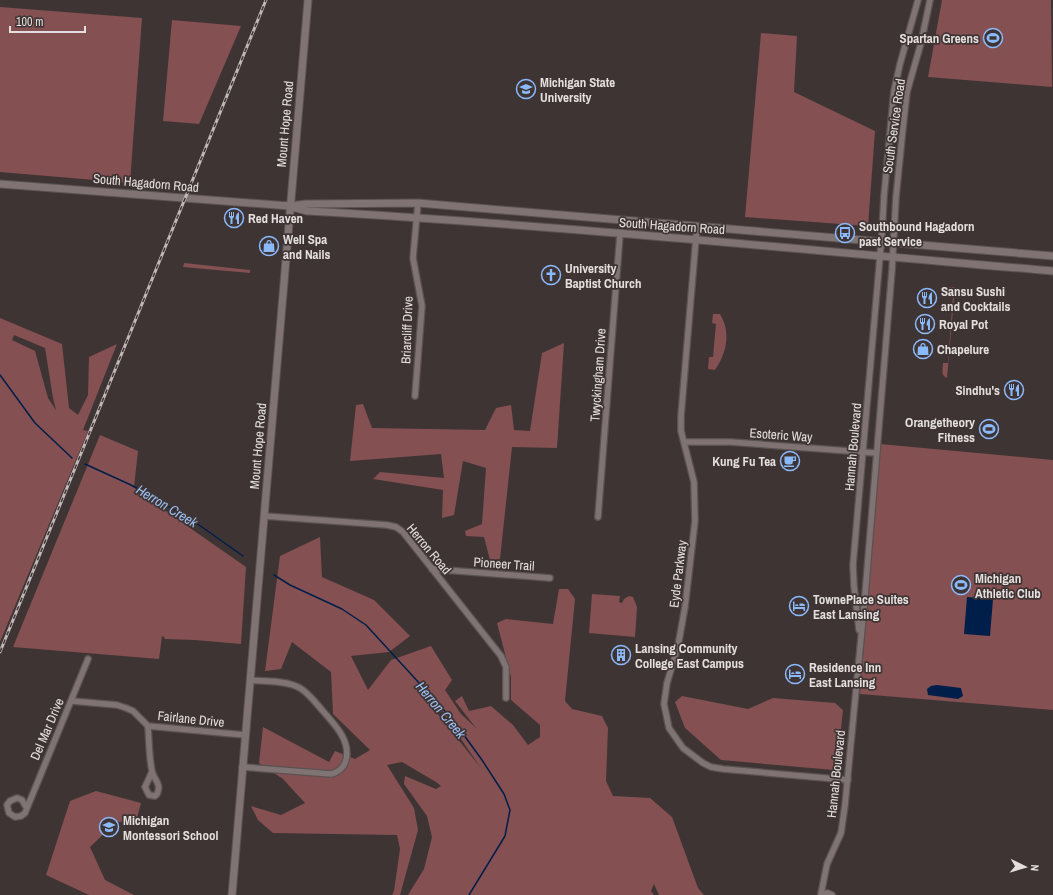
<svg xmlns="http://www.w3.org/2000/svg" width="1053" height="895" viewBox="0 0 1053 895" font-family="'Archivo Narrow',sans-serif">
<rect width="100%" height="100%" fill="#3f3434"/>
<g fill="#845052" fill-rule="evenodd">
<path d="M942 0H1051L1052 87 928 77Z"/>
<path d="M0 7 142 18 130 183 0 172Z"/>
<path d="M172 20 241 26 199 124 163 121Z"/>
<path d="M761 33 797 36 794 92 875 131 868 226 745 217Z"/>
<path d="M184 263 250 270V273L183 267Z"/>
<path d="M949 287H955L947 378C940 375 943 369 943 363H948L952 309 947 308 948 305H952L954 290 949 289Z"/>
<path d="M713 314H720C731 332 727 353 715 370L708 369 709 357H713L716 324 712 323Z"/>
<path d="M0 318 62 344 69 408 78 415 88 395 89 357 117 344 83 430 88 431 0 642ZM14 335 45 348 53 398 56 410 48 398 35 351 12 340Z"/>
<path d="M564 343 557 448 512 447 500 559 490 560 484 537 466 536 465 531 482 524 486 468 463 461 454 515 442 518 443 490 373 479 380 472 444 478 441 454 350 461 356 405 363 404 372 428 485 430 496 408 511 405 514 430 530 431 542 353Z"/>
<path d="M100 435 138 451 134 487 164 503 160 507 246 567 241 644 195 640 165 639 164 637 162 636 159 659 13 647Z"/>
<path d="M880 444 1053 460V710L860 694Z"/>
<path d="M320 537 322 577 374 600 410 636 389 652 351 656 368 690 391 660 431 646 452 680 445 690 461 714 476 728 455 701 462 696 469 711 491 706 513 725 528 745 540 737V725L511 700V677L497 623 506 619 553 624 559 589H568L575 599 565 701 572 709 602 716 608 728 606 781 613 796 650 798 672 817 698 888 704 895H659L654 884 651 891 654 895H408L424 869 432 837 427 816 404 784 405 776 436 789 441 786 436 782 402 762 387 765 414 808 418 830 400 895H392L394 891 400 849 397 835 273 833 258 820 251 806 281 815 305 803 283 779 259 763 263 727 329 762 335 751 355 759 370 750 333 714 331 672 292 642 281 669 265 671 280 556ZM437 703 447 719 481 768 433 708Z"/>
<path d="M592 594 620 596 619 602 622 603 624 599 629 596 633 597 637 607 635 637 589 633Z"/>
<path d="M682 696 748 709 773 698 835 703 843 710 837 767 834 770 721 760 685 728 675 702Z"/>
<path d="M96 791 141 803 137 818 115 823 90 847 105 880 134 895H89L46 875 70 801Z"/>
</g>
<g fill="#001e4a">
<path d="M967 597 993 599 990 636 964 634Z"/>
<path d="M937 685 961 688 963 696 958 699 928 695 927 689 931 686Z"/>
</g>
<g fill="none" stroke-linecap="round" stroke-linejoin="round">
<g stroke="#001e4a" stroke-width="1.5">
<path d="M0 375 35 423 72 458"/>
<path d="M85 464 131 485 192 520 243 556"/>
<path d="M274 575 290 585 342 609 366 625 453 720 482 760 504 794 510 810 505 836 469 895"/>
</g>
<defs>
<g id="minor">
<path d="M697 226 681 416V431L694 482 695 521 685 607 678 646 667 683 664 704 669 728 683 748 703 763 711 767 723 769 848 780"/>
<path d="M415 396 422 306 413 258 418 203"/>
<path d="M685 442H730L876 453"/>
<path d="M264 516 387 525 396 527 403 532 501 656 506 667V698"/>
<path d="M598 517 620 234"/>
<path d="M432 569 550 578"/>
<path d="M859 630 854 586 853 565 882 233 884 196 894 91 900 64 918 0"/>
<path d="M72 701 117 705 126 708 133 711 148 726 245 735"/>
<path d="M148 726C149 740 149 757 152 771 154 780 162 784 157 794L155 796 149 795 145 787 152 772"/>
<path d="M242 767 331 774C339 772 344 768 346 760 351 740 334 724 322 710 315 702 307 691 298 687 284 680 265 682 250 680"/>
<path d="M26 807 22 800 17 798 10 801 7 805 9 813 15 817 21 816 25 813 88 659"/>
<path d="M832 895 828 893 821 894 827 864 841 833 845 805 864 607 892 270 896 197 903 128 907 92 921 43 930 0"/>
</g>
<g id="tertiary">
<path d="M0 184 290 206 306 204 418 203 1053 256"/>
<path d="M292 207 307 211C556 225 804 250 1053 271"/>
<path d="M232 895 308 0"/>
</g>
</defs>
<use href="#minor" stroke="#5b5252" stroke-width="8"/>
<use href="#tertiary" stroke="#5b5252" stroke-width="9"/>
<use href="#minor" stroke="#7f7373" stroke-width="5.5"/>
<use href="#tertiary" stroke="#7f7373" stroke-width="7"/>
<defs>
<path id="rail" d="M0 652 266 0"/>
</defs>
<use href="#rail" stroke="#c0b8b8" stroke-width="3"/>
<use href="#rail" stroke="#3f3434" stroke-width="1.5" stroke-dasharray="4.5" stroke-linecap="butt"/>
</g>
<defs>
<symbol id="stadium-ring" viewBox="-11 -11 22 22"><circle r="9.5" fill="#3f3434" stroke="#8bbafc" stroke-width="1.5"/><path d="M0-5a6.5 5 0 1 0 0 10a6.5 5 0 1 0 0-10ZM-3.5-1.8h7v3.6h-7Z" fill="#8bbafc"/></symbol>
<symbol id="university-ring" viewBox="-11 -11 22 22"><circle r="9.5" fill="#3f3434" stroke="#8bbafc" stroke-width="1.5"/><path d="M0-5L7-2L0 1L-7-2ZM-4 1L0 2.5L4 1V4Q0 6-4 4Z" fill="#8bbafc"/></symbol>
<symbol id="restaurant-ring" viewBox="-11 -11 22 22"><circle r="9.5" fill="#3f3434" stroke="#8bbafc" stroke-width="1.5"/><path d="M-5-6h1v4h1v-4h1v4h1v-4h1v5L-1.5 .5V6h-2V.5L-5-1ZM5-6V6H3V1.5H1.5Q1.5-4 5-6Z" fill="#8bbafc"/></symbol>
<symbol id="bus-ring" viewBox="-11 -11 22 22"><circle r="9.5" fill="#3f3434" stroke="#8bbafc" stroke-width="1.5"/><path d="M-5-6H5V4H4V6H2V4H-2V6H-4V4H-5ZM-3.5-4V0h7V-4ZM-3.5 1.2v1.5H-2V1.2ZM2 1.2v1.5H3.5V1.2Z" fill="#8bbafc"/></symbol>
<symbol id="shop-ring" viewBox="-11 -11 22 22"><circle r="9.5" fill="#3f3434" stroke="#8bbafc" stroke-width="1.5"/><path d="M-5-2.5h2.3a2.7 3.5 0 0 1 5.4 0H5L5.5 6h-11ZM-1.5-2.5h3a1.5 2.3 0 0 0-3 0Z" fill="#8bbafc"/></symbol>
<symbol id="church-ring" viewBox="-11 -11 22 22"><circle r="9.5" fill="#3f3434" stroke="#8bbafc" stroke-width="1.5"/><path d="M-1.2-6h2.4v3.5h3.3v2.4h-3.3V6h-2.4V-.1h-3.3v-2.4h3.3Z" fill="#8bbafc"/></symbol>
<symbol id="cafe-ring" viewBox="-11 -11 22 22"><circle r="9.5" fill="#3f3434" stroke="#8bbafc" stroke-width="1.5"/><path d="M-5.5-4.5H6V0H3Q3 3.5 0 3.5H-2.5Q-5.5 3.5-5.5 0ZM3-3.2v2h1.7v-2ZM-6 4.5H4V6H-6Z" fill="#8bbafc"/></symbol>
<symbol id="hotel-ring" viewBox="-11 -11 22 22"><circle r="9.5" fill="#3f3434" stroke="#8bbafc" stroke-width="1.5"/><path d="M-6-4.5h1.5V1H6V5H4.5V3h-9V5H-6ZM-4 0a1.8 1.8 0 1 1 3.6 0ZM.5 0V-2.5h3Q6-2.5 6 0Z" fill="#8bbafc"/></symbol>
<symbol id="building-ring" viewBox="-11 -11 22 22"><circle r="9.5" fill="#3f3434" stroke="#8bbafc" stroke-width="1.5"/><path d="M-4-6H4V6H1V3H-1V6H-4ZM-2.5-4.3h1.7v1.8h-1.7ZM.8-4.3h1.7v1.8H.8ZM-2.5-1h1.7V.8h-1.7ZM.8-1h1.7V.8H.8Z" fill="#8bbafc"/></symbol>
<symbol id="school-ring" viewBox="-11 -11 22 22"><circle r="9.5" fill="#3f3434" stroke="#8bbafc" stroke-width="1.5"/><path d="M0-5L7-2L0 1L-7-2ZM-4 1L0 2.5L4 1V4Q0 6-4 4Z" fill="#8bbafc"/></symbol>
</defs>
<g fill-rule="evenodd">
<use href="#stadium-ring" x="982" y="27" width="22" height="22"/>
<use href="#university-ring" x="515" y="78" width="22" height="22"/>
<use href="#restaurant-ring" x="223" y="207" width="22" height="22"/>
<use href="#bus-ring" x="834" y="222" width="22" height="22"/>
<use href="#shop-ring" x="258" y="235" width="22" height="22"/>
<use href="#church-ring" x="540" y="264" width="22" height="22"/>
<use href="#restaurant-ring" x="916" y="287" width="22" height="22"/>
<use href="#restaurant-ring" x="914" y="313" width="22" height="22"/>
<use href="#shop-ring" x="912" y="338" width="22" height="22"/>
<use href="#restaurant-ring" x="1003" y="379" width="22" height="22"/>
<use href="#stadium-ring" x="978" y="418" width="22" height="22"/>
<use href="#cafe-ring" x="779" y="450" width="22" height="22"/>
<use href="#stadium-ring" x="950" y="574" width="22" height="22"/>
<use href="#hotel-ring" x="788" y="595" width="22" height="22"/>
<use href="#building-ring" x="610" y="644" width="22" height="22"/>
<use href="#hotel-ring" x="784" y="663" width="22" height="22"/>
<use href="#school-ring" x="98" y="816" width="22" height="22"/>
</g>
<g text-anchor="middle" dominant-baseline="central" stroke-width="3.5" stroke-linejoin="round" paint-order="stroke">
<g font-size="13" font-weight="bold" fill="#e5dede" stroke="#3f3434" text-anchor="start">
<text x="979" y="38" text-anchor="end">Spartan Greens</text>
<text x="540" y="82">Michigan State<tspan x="540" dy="15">University</tspan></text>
<text x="248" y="218">Red Haven</text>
<text x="859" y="226">Southbound Hagadorn<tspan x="859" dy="15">past Service</tspan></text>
<text x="283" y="239">Well Spa<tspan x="283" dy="15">and Nails</tspan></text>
<text x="565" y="268">University<tspan x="565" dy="15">Baptist Church</tspan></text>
<text x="941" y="291">Sansu Sushi<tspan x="941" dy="15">and Cocktails</tspan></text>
<text x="939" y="324">Royal Pot</text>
<text x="937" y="349">Chapelure</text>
<text x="1000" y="390" text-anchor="end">Sindhu's</text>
<text x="975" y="422" text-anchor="end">Orangetheory<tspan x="975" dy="15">Fitness</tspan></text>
<text x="776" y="461" text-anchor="end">Kung Fu Tea</text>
<text x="975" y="578">Michigan<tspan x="975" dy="15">Athletic Club</tspan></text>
<text x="813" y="599">TownePlace Suites<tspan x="813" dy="15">East Lansing</tspan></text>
<text x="635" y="648">Lansing Community<tspan x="635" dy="15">College East Campus</tspan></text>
<text x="809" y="667">Residence Inn<tspan x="809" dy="15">East Lansing</tspan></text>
<text x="123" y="820">Michigan<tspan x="123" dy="15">Montessori School</tspan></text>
</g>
<g font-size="13" fill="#e5dede" stroke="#3f3434">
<text transform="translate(285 124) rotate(-85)">Mount Hope Road</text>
<text transform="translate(894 126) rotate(-82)">South Service Road</text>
<text transform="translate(146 183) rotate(5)">South Hagadorn Road</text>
<text transform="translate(672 226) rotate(4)">South Hagadorn Road</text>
<text transform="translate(407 330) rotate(-88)">Briarcliff Drive</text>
<text transform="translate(598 375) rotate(-86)">Twyckingham Drive</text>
<text transform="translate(781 435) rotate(4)">Esoteric Way</text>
<text transform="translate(258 446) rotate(-85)">Mount Hope Road</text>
<text transform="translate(853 447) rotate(-85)">Hannah Boulevard</text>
<text transform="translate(429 549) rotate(50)">Herron Road</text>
<text transform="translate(504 564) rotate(4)">Pioneer Trail</text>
<text transform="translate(678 574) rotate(-83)">Eyde Parkway</text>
<text transform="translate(191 719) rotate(6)">Fairlane Drive</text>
<text transform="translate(47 729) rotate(-67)">Del Mar Drive</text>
<text transform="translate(836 774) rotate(-84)">Hannah Boulevard</text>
</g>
<g font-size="14" font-style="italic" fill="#9bc1f6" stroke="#3f3434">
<text transform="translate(167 506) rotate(31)">Herron Creek</text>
<text transform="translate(441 710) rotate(50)">Herron Creek</text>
</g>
</g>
<g transform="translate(1025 867) rotate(95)" stroke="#3f3434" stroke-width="3" paint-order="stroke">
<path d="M0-3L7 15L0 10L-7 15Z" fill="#e5dede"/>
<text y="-6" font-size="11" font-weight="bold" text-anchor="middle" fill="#e5dede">N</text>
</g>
<path d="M10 26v6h75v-6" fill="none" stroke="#e5dede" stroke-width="2"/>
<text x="16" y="26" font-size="12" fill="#e5dede" stroke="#3f3434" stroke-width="3" paint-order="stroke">100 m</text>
</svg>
